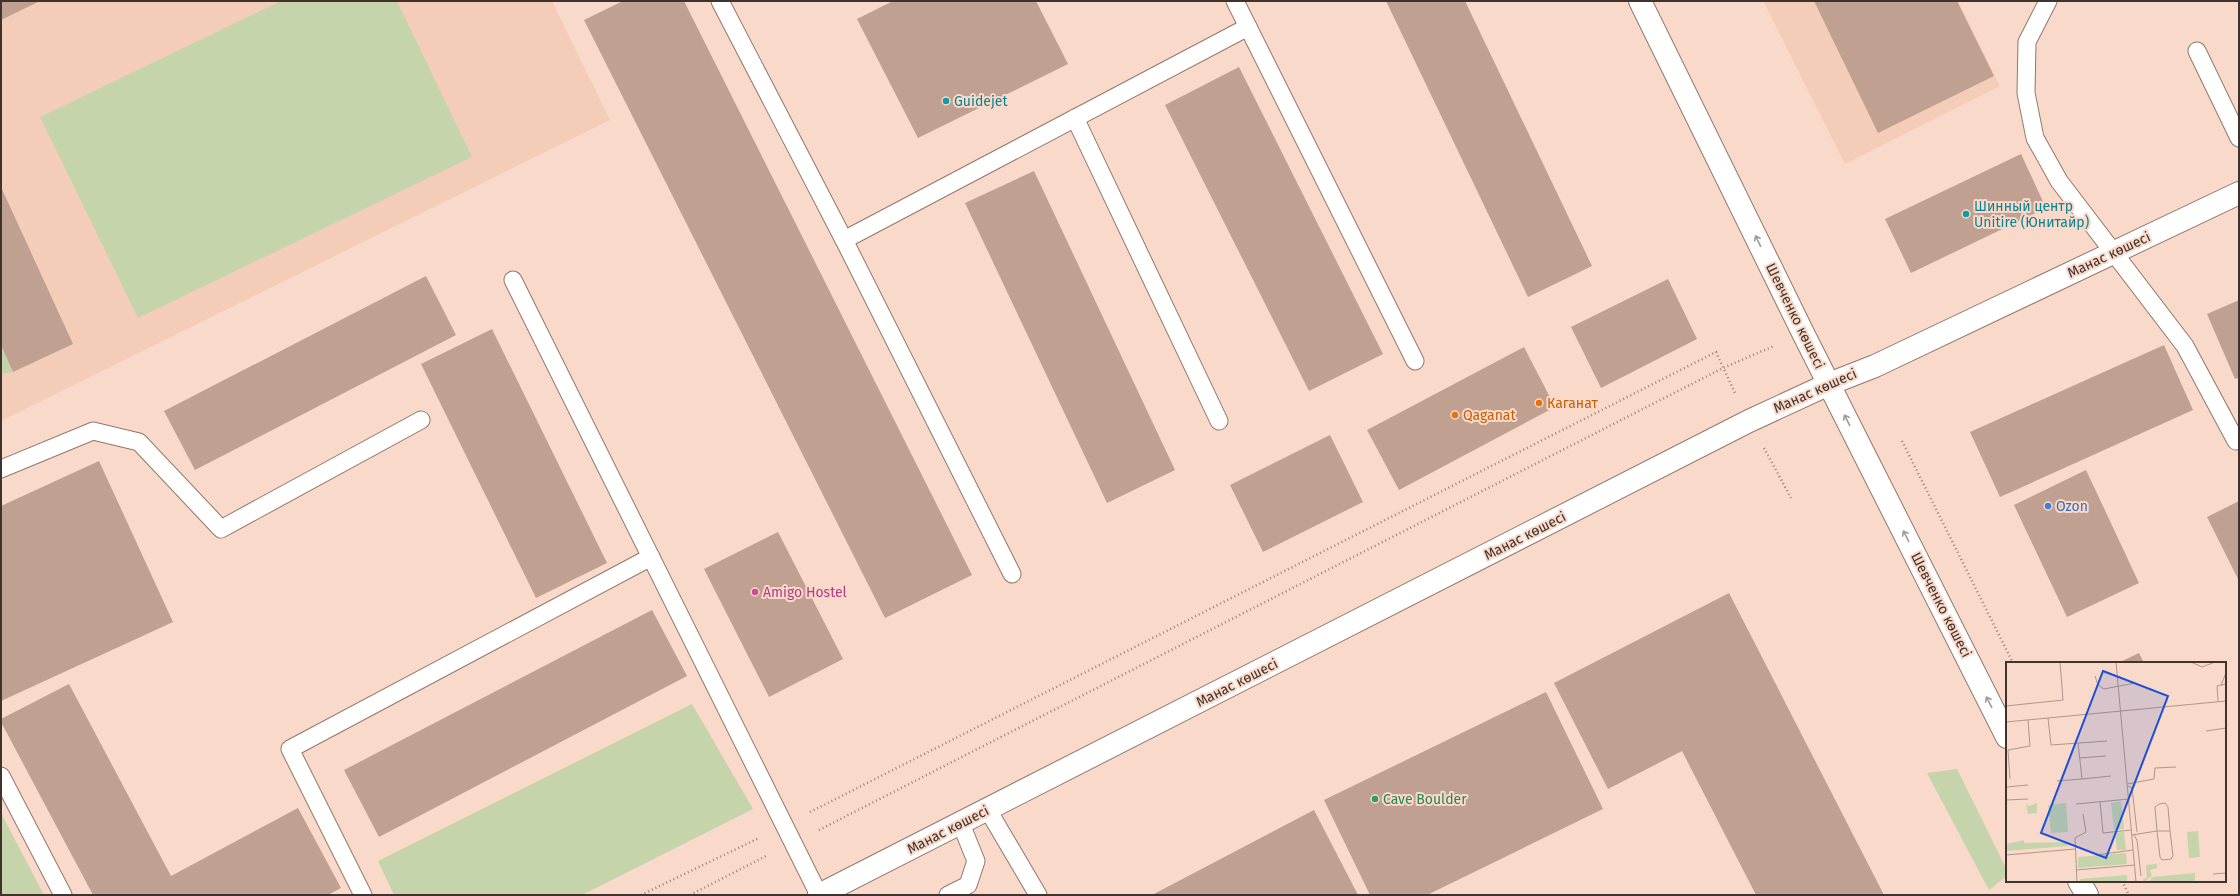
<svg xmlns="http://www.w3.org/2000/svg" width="2240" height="896" viewBox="0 0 2240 896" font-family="'Fira Sans',sans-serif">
<rect width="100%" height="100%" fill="#f9d9c9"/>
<g fill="#f4cdb9">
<path d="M1 1H552L610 120 1 421Z"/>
<path d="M1763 1H1958L2000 86 1845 164Z"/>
</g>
<g fill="#c6d4ac">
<path d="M281 1H397L472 157 138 318 40 117Z"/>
<path d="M1 345 13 372 1 374Z"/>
<path d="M692 704 753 809 582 895H394L378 861Z"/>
<path d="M1957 769 2007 870V876L1989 890 1927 773Z"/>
<path d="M1 813 44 895H1Z"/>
</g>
<g fill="#bfa091">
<path d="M1 1H40L1 20Z"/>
<path d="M623 1H684L972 575 885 618 584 20Z"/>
<path d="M893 1H1036L1068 64 918 138 857 19Z"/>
<path d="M1386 1H1465L1592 266 1528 297Z"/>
<path d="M1814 1H1957L1994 76 1878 133Z"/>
<path d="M1239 67 1383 354 1309 391 1165 105Z"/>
<path d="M2021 154 2046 208 1911 273 1885 219Z"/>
<path d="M1034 171 1175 470 1107 503 965 203Z"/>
<path d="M1 187 73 344 13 372 1 345Z"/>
<path d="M426 276 456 335 195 470 164 411Z"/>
<path d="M1668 279 1697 339 1601 388 1571 327Z"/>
<path d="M2239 300V378L2235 379 2207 314Z"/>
<path d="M492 329 607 563 536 598 421 364Z"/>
<path d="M2164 345 2193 410 2000 497 1970 432Z"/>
<path d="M1524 347 1555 407 1399 490 1367 430Z"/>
<path d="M1330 435 1363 502 1263 552 1230 485Z"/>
<path d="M99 461 173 622 1 701V506Z"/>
<path d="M2086 470 2139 583 2067 617 2014 505Z"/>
<path d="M2239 501V581L2207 517Z"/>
<path d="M778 532 843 659 769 697 704 569Z"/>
<path d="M1729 593 1884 895H1756L1682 751 1608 789 1554 683Z"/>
<path d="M652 610 687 676 379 837 344 770Z"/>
<path d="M2139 653 2144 663H2118Z"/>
<path d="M69 684 171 876 298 808 341 888 328 895H93L1 722V719Z"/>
<path d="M1546 692 1603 809 1427 895H1370L1324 800Z"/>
<path d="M1314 810 1358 895H1152Z"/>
</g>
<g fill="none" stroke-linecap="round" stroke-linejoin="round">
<defs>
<g id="service">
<path d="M720 1 844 240"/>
<path d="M1235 1 1415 361"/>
<path d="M2048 1 2027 42 2026 93 2035 138 2059 181 2185 346 2236 441"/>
<path d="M2197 51 2239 138"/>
<path d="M1075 118 1219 421"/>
<path d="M513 280 819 895"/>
<path d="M1 469 93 431 139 442 221 529 421 420"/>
<path d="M1012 574 844 240 1248 27"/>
<path d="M1 776 63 895"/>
<path d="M988 810 1038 895"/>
<path d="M363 895 290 749 651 557"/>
<path d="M948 895 968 885 976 861 961 824"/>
</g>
<g id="tertiary">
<path d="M1640 1 1803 333 2007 737"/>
<path d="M2079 881 2087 895"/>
<path d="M819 895 1749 421 1829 384 1875 366 2239 193"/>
</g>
</defs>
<use href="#service" stroke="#947769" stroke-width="19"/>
<use href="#tertiary" stroke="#947769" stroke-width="24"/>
<g stroke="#988277" stroke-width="2.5" stroke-dasharray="1 3" stroke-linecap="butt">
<path d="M1902 441 2013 663"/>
<path d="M1764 448 1791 498"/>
<path d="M810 812 1716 352 1735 393"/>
<path d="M819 830 1723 368 1774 346"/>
<path d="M2122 881 2129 895"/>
<path d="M641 895 759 838"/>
<path d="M690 895 768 855"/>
</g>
<use href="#service" stroke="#fff" stroke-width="17"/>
<use href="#tertiary" stroke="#fff" stroke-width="22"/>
</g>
<defs><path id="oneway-shaft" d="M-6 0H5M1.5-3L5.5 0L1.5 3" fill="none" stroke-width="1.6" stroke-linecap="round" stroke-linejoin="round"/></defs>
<g stroke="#a09996">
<use href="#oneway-shaft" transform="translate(1758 241) rotate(-116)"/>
<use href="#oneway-shaft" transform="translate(1847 420) rotate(-117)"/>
<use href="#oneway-shaft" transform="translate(1906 536) rotate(-117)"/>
<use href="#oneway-shaft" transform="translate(1989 702) rotate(-117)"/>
</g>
<g fill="#0f9aa8" stroke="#f9d9c9" stroke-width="1.5">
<circle cx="946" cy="101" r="4"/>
<circle cx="1966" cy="214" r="4"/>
</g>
<g fill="#e8710a" stroke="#f9d9c9" stroke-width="1.5">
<circle cx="1539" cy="403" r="4"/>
<circle cx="1455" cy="415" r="4"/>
</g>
<circle fill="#3f7fe0" stroke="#f9d9c9" stroke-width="1.5" cx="2048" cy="506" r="4"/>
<circle fill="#d1479c" stroke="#f9d9c9" stroke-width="1.5" cx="755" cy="592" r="4"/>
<circle fill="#2e9e5b" stroke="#f9d9c9" stroke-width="1.5" cx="1375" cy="799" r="4"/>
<g text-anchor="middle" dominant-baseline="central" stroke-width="4" stroke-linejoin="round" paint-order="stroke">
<g font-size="14" fill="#0d838f" stroke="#f9d9c9" text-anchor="start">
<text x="954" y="101">Guidejet</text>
<text x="1974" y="206">Шинный центр<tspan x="1974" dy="16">Unitire (Юнитайр)</tspan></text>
</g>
<g font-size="14" fill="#40332d" stroke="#f9d9c9">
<text transform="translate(2109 255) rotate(-25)">Манас көшесі</text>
<text transform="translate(1795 316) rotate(64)">Шевченко көшесі</text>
<text transform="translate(1815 391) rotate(-24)">Манас көшесі</text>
<text transform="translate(1525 536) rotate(-27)">Манас көшесі</text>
<text transform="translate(1941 605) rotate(63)">Шевченко көшесі</text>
<text transform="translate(1237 683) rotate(-27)">Манас көшесі</text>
<text transform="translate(948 830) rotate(-27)">Манас көшесі</text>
</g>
<g font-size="14" fill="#c56008" stroke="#f9d9c9" text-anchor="start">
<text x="1547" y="403">Каганат</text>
<text x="1463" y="415">Qaganat</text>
</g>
<g font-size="14" fill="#366cbe" stroke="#f9d9c9" text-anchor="start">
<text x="2056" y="506">Ozon</text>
</g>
<g font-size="14" fill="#b23c85" stroke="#f9d9c9" text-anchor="start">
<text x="763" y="592">Amigo Hostel</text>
</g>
<g font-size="14" fill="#27864d" stroke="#f9d9c9" text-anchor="start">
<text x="1383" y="799">Cave Boulder</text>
</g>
</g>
<g transform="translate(2006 662)">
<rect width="220" height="220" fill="#f9d9c9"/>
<path d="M115 139 118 167 108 168 105 141ZM31 141V151L22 152 20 142 23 144ZM60 141 62 170 45 171 42 143ZM192 169 194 195 183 196 181 170ZM118 170 120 188H111L109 171ZM18 178V181L62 180V184L0 189V182ZM120 191 121 202 72 206V195ZM151 202V206L144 208 146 214 138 220 137 217 141 216 140 203ZM189 211V219L142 220 147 215ZM121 213V220H74V217Z" fill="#c6d4ac"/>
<path fill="none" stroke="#af978b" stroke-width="1" d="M110 0 130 220M185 0 196 5 209 0M89 14 92 23 98 27 129 21M215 23 220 11M212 39 211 24 220 22M0 44 57 38 54 0M42 56 45 83 101 79M0 60 220 39M200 69 220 66M72 81 76 117 105 114M74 96 100 94M4 117 2 88 24 84 22 58M51 119 76 117M121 122 148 117 149 106 170 105M122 124 126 126 131 170M0 125 22 123M0 138 22 137M94 139 97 171 125 168M70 142 123 137M126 173 151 169H164L162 145 159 141 153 142 149 145 151 169 154 195 156 198 165 197 167 194 164 169M128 173 131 178 135 214M0 193 69 187M90 193 127 188M70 208 129 203M207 212 220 211M71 220 69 176 80 170 77 152"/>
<path fill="#1d4ed8" fill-opacity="0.15" stroke="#1d4ed8" stroke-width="2" d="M97 9 162 34 100 196 35 171Z"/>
<rect width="220" height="220" fill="none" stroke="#40332d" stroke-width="2"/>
</g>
<rect width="2240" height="896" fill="none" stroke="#40332d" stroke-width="4"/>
</svg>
